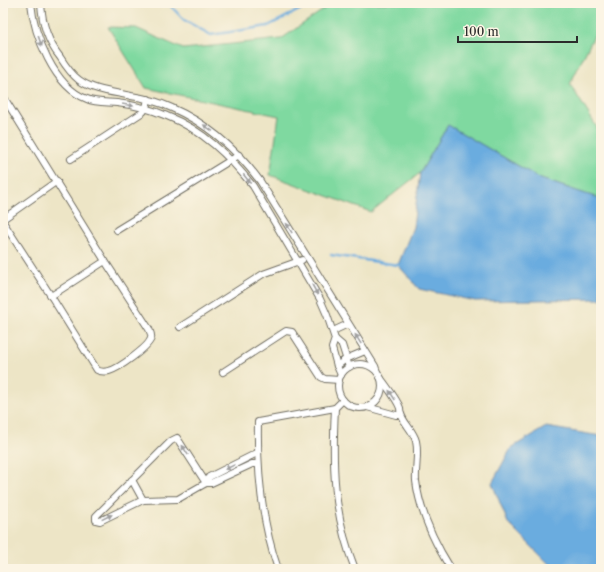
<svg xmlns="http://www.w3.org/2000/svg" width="604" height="572" viewBox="0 0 604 572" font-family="'Libre Caslon Text',serif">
<rect width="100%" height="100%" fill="#fcf5e5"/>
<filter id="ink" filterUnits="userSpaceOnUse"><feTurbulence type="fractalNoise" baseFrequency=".025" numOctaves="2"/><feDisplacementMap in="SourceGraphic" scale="8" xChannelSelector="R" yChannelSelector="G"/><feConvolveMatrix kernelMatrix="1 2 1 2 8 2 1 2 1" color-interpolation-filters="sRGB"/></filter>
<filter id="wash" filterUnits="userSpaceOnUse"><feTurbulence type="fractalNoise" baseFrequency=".012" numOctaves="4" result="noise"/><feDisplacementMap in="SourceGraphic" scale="16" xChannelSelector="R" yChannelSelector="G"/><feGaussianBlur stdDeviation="0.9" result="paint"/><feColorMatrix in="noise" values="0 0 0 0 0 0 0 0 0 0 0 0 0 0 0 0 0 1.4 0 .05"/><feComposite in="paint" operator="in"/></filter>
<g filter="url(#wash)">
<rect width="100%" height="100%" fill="#ede5c6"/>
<path fill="#7fd9a0" stroke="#558266" d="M333 3H601V22L570 84 601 134V199L541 179 448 125 420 173 371 212 270 175 279 116 146 88 108 27 136 28 183 49 281 39Z"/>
<g fill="#6bacdf" stroke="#4b6c85">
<path d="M448 125 541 179 601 199V299L475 301 419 289 398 265 413 227 420 173Z"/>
<path d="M546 427 601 436V569H559L549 564 508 523 492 483 511 448Z"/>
</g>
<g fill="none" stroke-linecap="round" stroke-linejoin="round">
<g stroke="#6bacdf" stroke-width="2.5">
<path d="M168 3 184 20 211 35 268 26 313 3"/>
<path d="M331 255 398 265 400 264"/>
</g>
</g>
</g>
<g filter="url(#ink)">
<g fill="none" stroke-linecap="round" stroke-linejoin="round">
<defs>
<g id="street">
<path d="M31 3C34 35 54 87 87 99 96 103 107 102 117 103 134 105 151 109 167 116 203 130 229 156 253 186L320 299 327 315 335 339 332 348 337 366 341 375"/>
<path d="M41 3C42 22 48 42 60 57 65 65 71 74 79 80 94 91 114 92 131 96 145 98 159 102 172 108 209 124 236 149 260 181L375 366 377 372"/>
<path d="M3 96 105 261 149 329C150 332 152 335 151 338 149 347 118 369 109 371 104 372 100 372 97 370L51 296 3 222"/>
<path d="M71 159 143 112 146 108 148 99"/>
<path d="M3 219 57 181"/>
<path d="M117 230 239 155"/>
<path d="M51 296 105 261"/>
<path d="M180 327 263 274 302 260"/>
<path d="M333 331 348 324"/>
<path d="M335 339 342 345 349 367"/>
<circle cx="360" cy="386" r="22"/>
<path d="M337 366 346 359 365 351"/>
<path d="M223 372 286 331 292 332 321 377 325 379 339 380"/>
<path d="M380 377C386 386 397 399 400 408 400 410 400 412 401 414 404 424 413 430 416 441 419 454 415 468 416 481 420 513 434 542 451 569"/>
<path d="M343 400 335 408C332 466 333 514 355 569"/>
<path d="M367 407 396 415H401"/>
<path d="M132 480 143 500"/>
<path d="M206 483 177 438 171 441 96 516V520L100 521 143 500 178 499 206 483H211L252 464H258"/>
<path d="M206 483 209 477 257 453"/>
<path d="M278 569C261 521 257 472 258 422L335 408"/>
</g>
</defs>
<use href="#street" stroke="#6f6c61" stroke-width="8"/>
<use href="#street" stroke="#fff" stroke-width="6"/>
</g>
<defs><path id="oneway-solid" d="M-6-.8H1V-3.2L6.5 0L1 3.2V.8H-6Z"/></defs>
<g fill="#a0a0a0">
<use href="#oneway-solid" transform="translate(40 41) rotate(70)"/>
<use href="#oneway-solid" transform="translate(128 105) rotate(10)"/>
<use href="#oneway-solid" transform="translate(208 128) rotate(-145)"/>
<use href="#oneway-solid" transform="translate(247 179) rotate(52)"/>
<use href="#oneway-solid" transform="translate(289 228) rotate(-121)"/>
<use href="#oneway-solid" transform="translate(315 290) rotate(61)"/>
<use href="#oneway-solid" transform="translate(358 339) rotate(-122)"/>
<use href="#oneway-solid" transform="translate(392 395) rotate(-123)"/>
<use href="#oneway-solid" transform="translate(185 450) rotate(-122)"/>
<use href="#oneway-solid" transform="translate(230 467) rotate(154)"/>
<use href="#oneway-solid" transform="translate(107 517) rotate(-26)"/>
</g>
</g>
<rect width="604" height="572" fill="none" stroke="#fcf5e5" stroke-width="16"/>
<path d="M458 36v6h119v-6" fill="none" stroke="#2b2b2b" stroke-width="2"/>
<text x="464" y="36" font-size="12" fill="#2b2b2b" stroke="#fcf5e5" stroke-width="3" paint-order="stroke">100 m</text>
</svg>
